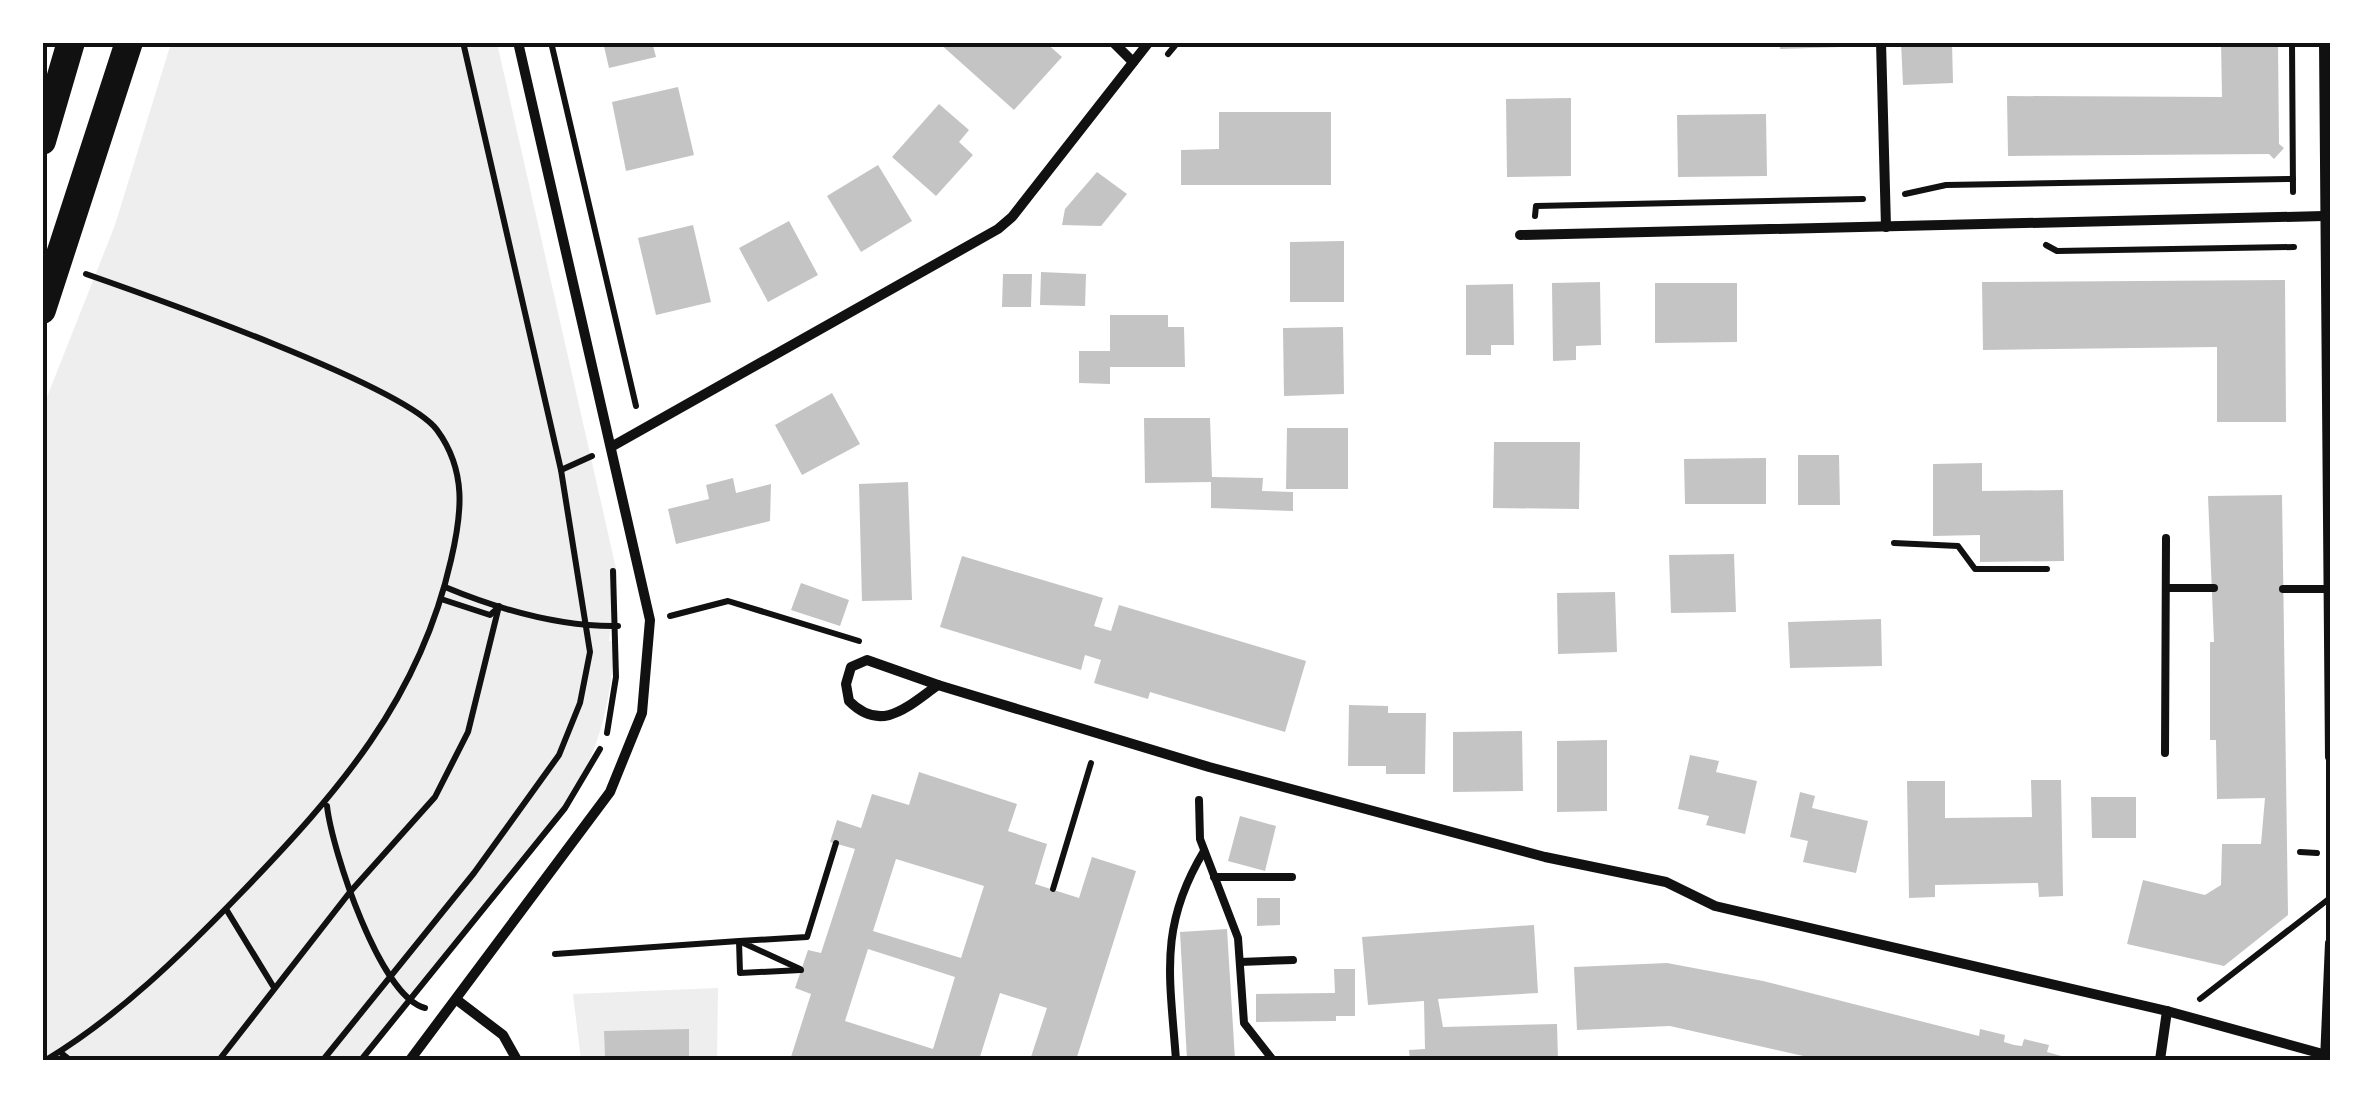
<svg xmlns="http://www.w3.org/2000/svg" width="2373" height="1103" viewBox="0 0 2373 1103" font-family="'PT Serif',serif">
<rect width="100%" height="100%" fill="#fff"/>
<g fill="#eee">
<path d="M171 43H497L617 573 609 641 615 640C611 702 600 750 567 803L358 1060H43V407L115 225Z"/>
<path d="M718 988 717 1060H689V1030L604 1032 605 1060H581L573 994Z"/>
</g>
<g fill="#c4c4c4" fill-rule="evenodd">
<path d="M603 42H652L656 57 609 68Z"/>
<path d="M938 42H1008L1012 47 1016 42H1045L1062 57 1014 110Z"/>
<path d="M1780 42H1842V47L1780 49Z"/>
<path d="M1901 42H1952L1953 83 1903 85Z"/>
<path d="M2221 42H2278L2279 144 2284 148 2274 159 2269 154 2008 156 2007 96 2222 97Z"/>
<path d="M678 87 694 155 626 171 612 102Z"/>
<path d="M1571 98V176L1507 177 1506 99Z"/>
<path d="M939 104 969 130 959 142 973 155 936 196 892 157Z"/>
<path d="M1219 112H1331V185H1181V150L1219 149Z"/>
<path d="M1766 114 1767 176 1678 177 1677 115Z"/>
<path d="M878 165 912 221 861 252 827 196Z"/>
<path d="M1097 172 1127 194 1101 226 1062 225 1065 209Z"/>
<path d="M789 221 818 275 768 302 739 248Z"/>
<path d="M693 225 711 302 656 315 638 238Z"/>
<path d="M1344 241V302H1290V242Z"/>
<path d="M1041 272 1086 274 1085 306 1040 305Z"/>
<path d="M1003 274H1032L1031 307H1002Z"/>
<path d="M2285 280 2286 422H2217V347L1983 350 1982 282Z"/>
<path d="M1600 282 1601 345 1576 346V360L1553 361 1552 283Z"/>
<path d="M1655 283H1737V342L1655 343Z"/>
<path d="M1513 284 1514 345H1491V355H1466V285Z"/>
<path d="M1110 315H1168V327H1184L1185 367H1110V384L1079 383V351H1110Z"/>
<path d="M1343 327 1344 394 1284 396 1283 328Z"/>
<path d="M832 393 860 444 802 475 775 425Z"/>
<path d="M1144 418H1210L1212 477 1263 478 1262 491 1293 492V511L1211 508V482L1145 483Z"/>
<path d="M1287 428H1348V489H1286Z"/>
<path d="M1494 442H1580L1579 509 1493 508Z"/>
<path d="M1798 455H1839L1840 505H1798Z"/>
<path d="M1766 458V504H1685L1684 459Z"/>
<path d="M1982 463V491L2063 490 2064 561 1980 562V535L1933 536V464Z"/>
<path d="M733 478 736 493 771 484 770 521 676 544 668 509 709 499 706 485Z"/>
<path d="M908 482 912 600 862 601 859 484Z"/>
<path d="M2282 495 2288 915 2224 966 2127 944 2143 880 2205 895 2221 885 2222 844H2261L2265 798 2217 799 2216 740H2210V642H2214L2208 496Z"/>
<path d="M1734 554 1736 612 1671 613 1669 555Z"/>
<path d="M962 556 1103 598 1094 626 1111 631 1119 605 1306 661 1285 732 1150 692 1148 699 1094 683 1101 660 1085 655 1081 670 940 627Z"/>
<path d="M801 583 849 600 840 626 791 610Z"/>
<path d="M1615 592 1617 652 1558 654 1557 593Z"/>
<path d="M1881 619 1882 666 1790 668 1788 622Z"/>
<path d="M1349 705 1388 706V713H1426L1425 774H1386V766H1348Z"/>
<path d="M1522 731 1523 791 1453 792V732Z"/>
<path d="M1607 740V811L1557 812V741Z"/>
<path d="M1690 755 1719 761 1716 772 1757 781 1745 834 1706 825 1709 816 1678 809Z"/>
<path d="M919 772 1017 804 1008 831 1047 844 1035 884 1079 898 1092 857 1136 871 1076 1060H1030L1047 1008 1000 993 979 1060H790L811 994 795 988 808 950 821 953 855 849 830 842 837 820 861 828 872 794 909 805ZM896 859 984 886 961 958 873 931ZM868 949 955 977 933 1049 845 1021Z"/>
<path d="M2031 780H2061L2063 896 2039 897 2038 883 1935 885V897L1909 898 1907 781H1945V818L2032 817Z"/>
<path d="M1800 792 1815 796 1812 808 1868 821 1856 873 1803 862 1808 841 1790 837Z"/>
<path d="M2091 797H2136V838H2092Z"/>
<path d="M1240 816 1276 826 1265 871 1228 861Z"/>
<path d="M1257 898H1280V925L1257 926Z"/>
<path d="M1534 925 1538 993 1438 999 1443 1027 1557 1024 1558 1060H1410L1409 1050 1425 1049 1424 1001 1368 1005 1362 937Z"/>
<path d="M1227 929 1235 1060H1187L1180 932Z"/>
<path d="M1667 963 1763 981 1979 1036 1980 1029 2005 1035 2004 1042 2014 1045 2022 1046 2024 1039 2049 1045 2047 1052 2076 1060H1821L1670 1026 1577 1030 1574 967Z"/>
<path d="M1334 969H1355V1016H1336V1021L1256 1022V994L1335 993Z"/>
<path d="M689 1029V1060H605L604 1031Z"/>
</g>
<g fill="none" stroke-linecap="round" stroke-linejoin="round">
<g stroke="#111" stroke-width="6">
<path d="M551 42 636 406"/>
<path d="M2292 42 2293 192"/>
<path d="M1168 54 1178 42"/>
<path d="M1905 194 1946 185 2293 179"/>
<path d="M1535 216 1536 206 1863 199"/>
<path d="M2046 245 2057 251 2294 247"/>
<path d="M561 470 592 456"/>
<path d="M1894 543 1958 546 1975 569H2047"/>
<path d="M445 587C498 609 561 627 618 626"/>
<path d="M441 599 490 615 499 607"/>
<path d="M670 616 728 601 859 641"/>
<path d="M607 733 616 677 613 571"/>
<path d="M327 806C332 850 380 997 425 1008"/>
<path d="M2300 852 2317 853"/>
<path d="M1053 889 1091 763"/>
<path d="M226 909 273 986"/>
<path d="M555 954 739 941 740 973 801 970"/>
<path d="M800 969 739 941 807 937 836 843"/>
<path d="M2200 999 2330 898"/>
<path d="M60 1052 70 1060"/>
<path d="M46 1060C119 1016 182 954 241 893 338 792 419 701 451 560 462 513 467 471 437 430 405 386 149 296 86 274"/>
<path d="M219 1060 350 892 435 797 468 732 499 606"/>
<path d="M323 1060 474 873 559 755 580 703 590 652 561 470 463 42"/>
<path d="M361 1060 565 808 600 749"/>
</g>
<g stroke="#111" stroke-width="8">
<path d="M2166 588H2214"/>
<path d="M2283 589H2329"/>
<path d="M2165 753 2166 538"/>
<path d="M1199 800 1200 839 1238 938 1244 1023 1273 1060"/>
<path d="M1214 877H1292"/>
<path d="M1240 962 1293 960"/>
<path d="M1176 1060C1170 977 1158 927 1204 851"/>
</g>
<g stroke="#111" stroke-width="10">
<path d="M1113 42 1133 62"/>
<path d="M1881 42 1886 227"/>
<path d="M2324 42 2330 757"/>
<path d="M1520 235 2324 216"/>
<path d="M611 447 998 229 1012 217 1149 42"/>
<path d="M867 660 938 685C908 706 882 734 849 701L846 684 851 667Z"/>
<path d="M938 685 1209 767 1545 857 1666 882 1715 906 2167 1011 2330 1056"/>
<path d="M457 1000 503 1035 517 1060"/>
<path d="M410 1060 610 792 642 713 650 620 518 42"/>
<path d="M2160 1060 2167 1011"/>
<path d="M2325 1060 2330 943"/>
</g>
<g stroke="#111" stroke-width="28">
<path d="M42 141 71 42"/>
<path d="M42 310 129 42"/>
</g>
</g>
<rect width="2373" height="1103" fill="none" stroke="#ffffff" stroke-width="90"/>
<rect x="45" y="45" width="2283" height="1013" fill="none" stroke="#111" stroke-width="4"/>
</svg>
